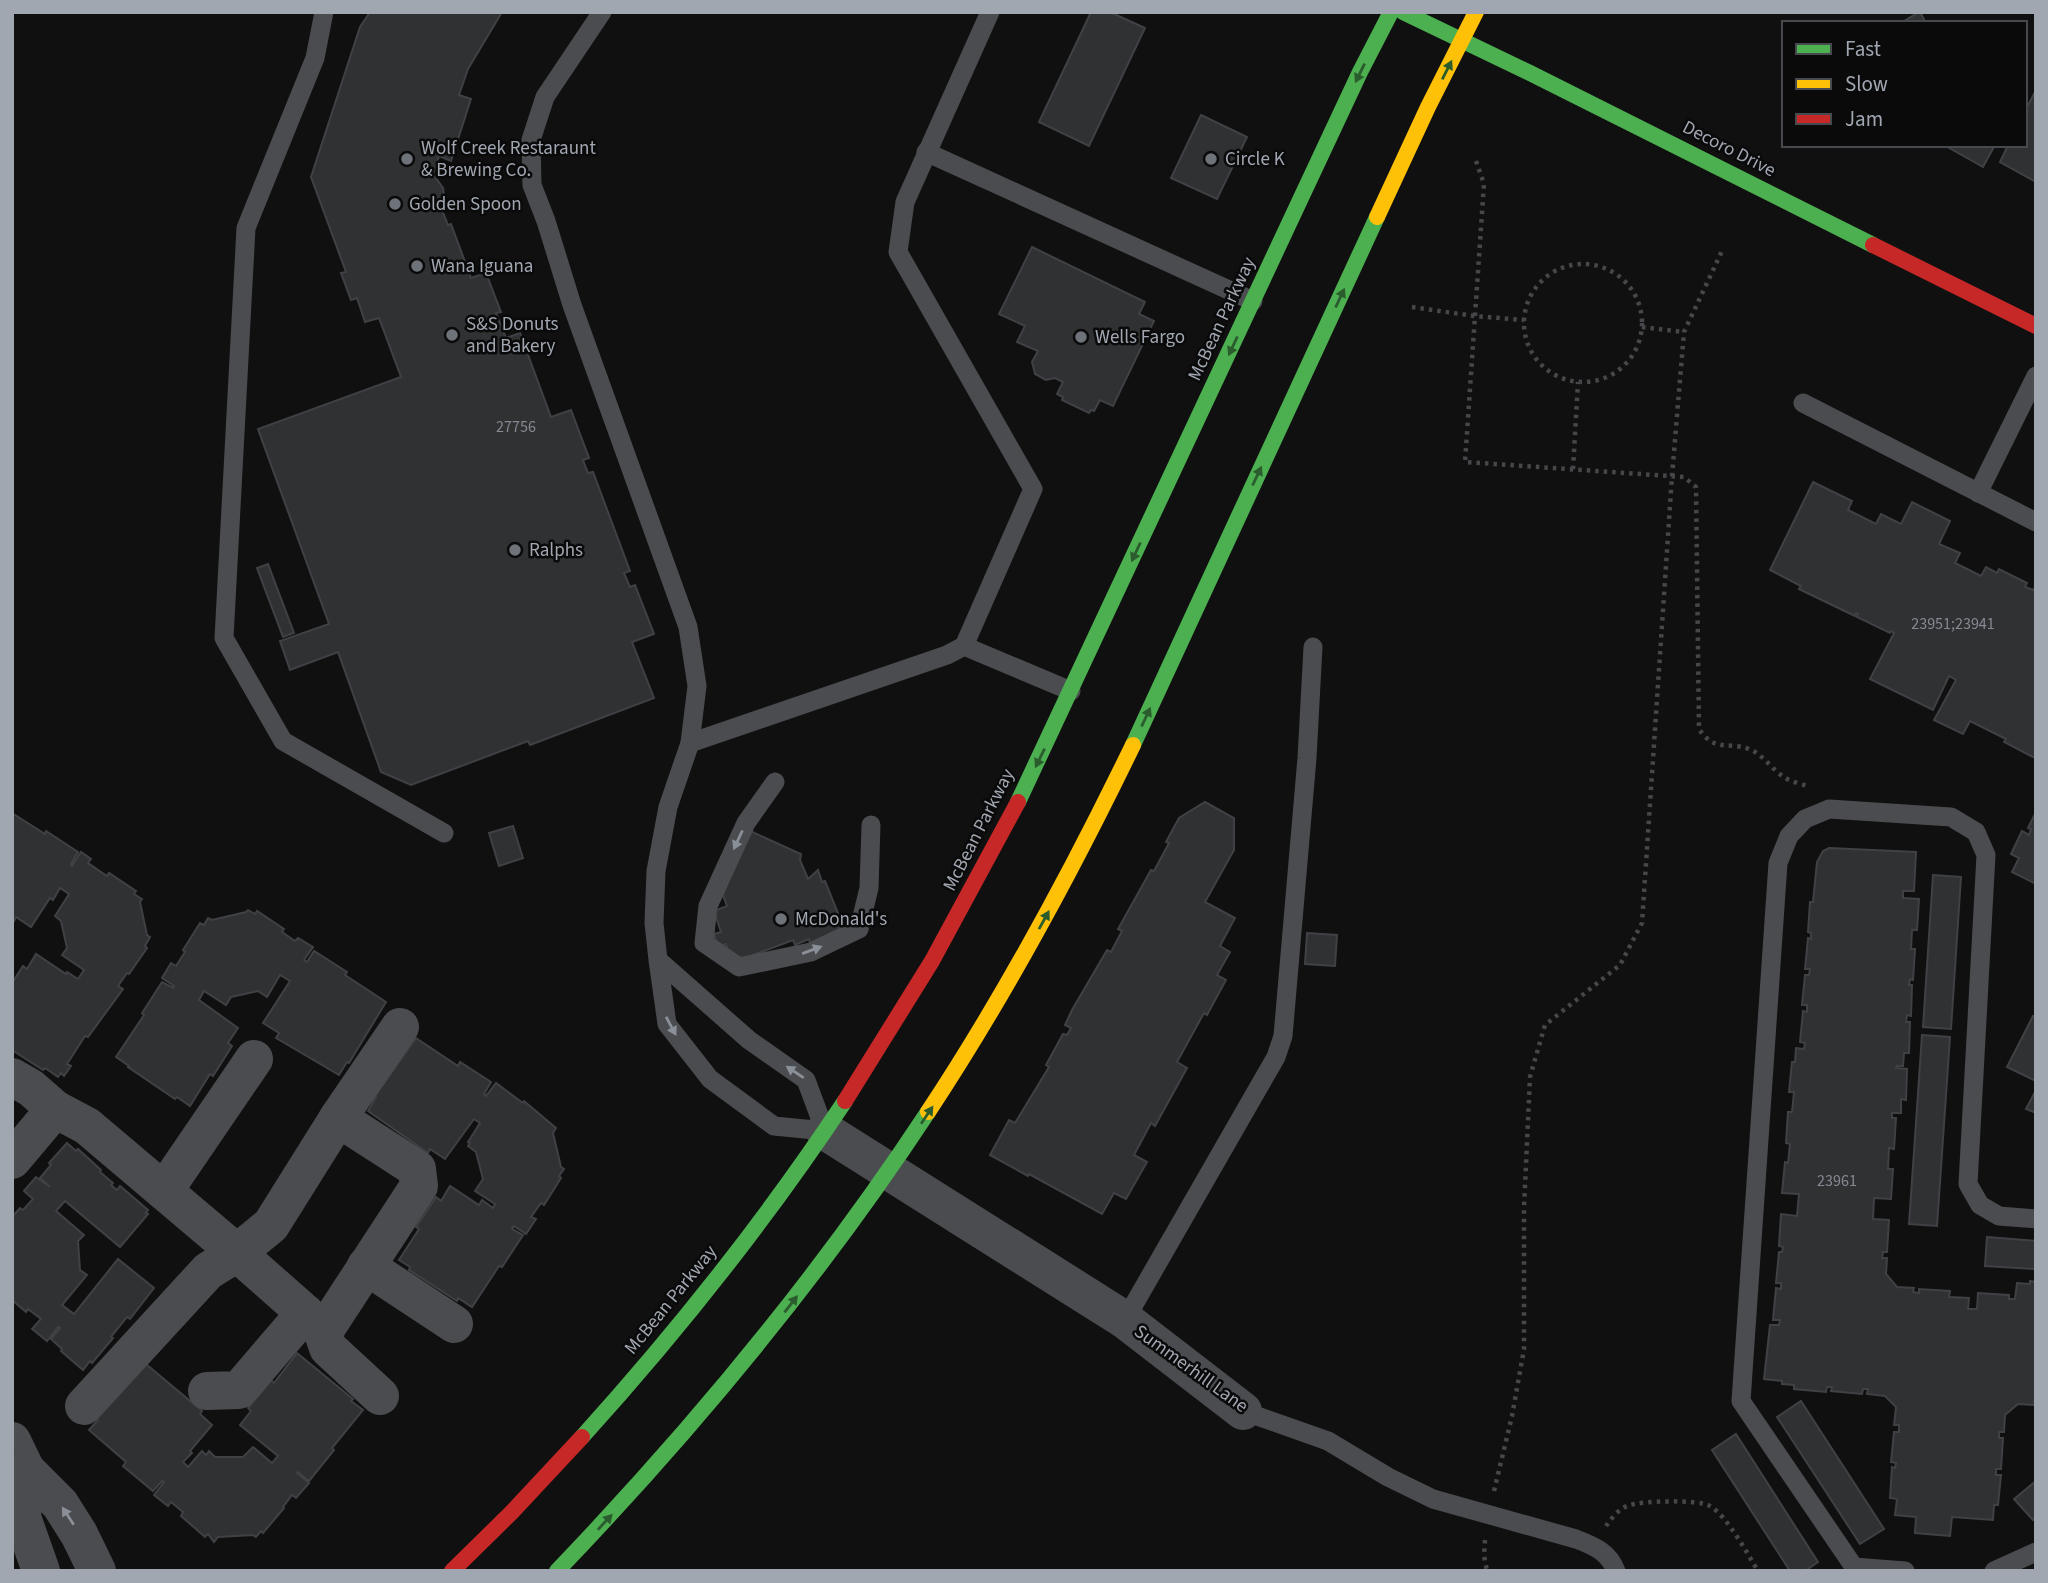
<svg xmlns="http://www.w3.org/2000/svg" width="2048" height="1583" viewBox="0 0 2048 1583" font-family="'Source Sans 3',sans-serif">
<rect width="100%" height="100%" fill="#101010"/>
<g fill="#303133" stroke="#3f4144" stroke-width="2">
<path d="M370 12H502L468 69 459 95 471 99 451 161 439 156 433 174 443 188 445 200 442 210 448 225 451 224 471 278 486 273 501 312 496 313 506 338 520 333 551 417 571 410 589 458 583 460 588 473 593 472 630 571 624 573 630 587 635 585 654 634 632 642 654 698 530 745 528 741 411 785 381 772 338 652 290 670 280 641 329 624 258 429 401 377 379 318 365 322 357 298 351 300 341 273 346 272 311 177 360 27Z"/>
<path d="M1091 12H1110L1145 28 1089 146 1039 122Z"/>
<path d="M1920 12 1926 23H1901L1919 12Z"/>
<path d="M2036 90V182L2000 162 2008 145H2025V111Z"/>
<path d="M1201 115 1247 137 1217 199 1171 178Z"/>
<path d="M1944 145H1995L1983 167Z"/>
<path d="M1032 247 1145 302 1139 314 1154 321 1113 406 1100 400 1094 411 1091 410 1089 413 1062 400 1063 397 1057 394 1063 382 1055 378 1046 380 1035 374 1032 362 1038 351 1017 342 1025 326 999 314Z"/>
<path d="M1813 482 1852 501 1848 510 1876 524 1881 514 1901 524 1912 502 1950 521 1939 544 1960 553 1955 563 1981 576 1986 567 1997 573 1999 569 2027 583 2025 587 2033 590 2036 586V755L2033 757 2004 742 2006 739 1970 721 1963 734 1934 720 1956 680 1949 676 1933 710 1870 679 1894 633 1891 631 1890 633 1857 617 1858 614 1856 613 1855 616 1799 589 1801 586 1770 570Z"/>
<path d="M268 564 294 633 283 637 257 568Z"/>
<path d="M1205 802 1234 818V850L1205 902 1235 918 1220 946 1230 952 1217 975 1226 980 1207 1015 1204 1013 1177 1062 1187 1068 1155 1126 1151 1123 1134 1155 1147 1162 1126 1199 1114 1193 1102 1214 1029 1174 1028 1176 990 1155 1009 1120 1015 1123 1049 1067 1046 1065 1063 1034 1067 1035 1071 1028 1065 1025 1072 1010 1107 950 1111 952 1122 931 1118 929 1151 870 1154 871 1169 843 1166 842 1179 818Z"/>
<path d="M2036 812V884L2012 872 2019 858 2011 854 2022 831 2029 835 2031 829 2028 828Z"/>
<path d="M12 813 45 834 46 831 78 852 71 864 72 866 81 852 91 859 88 863 107 876 109 873 136 891 134 894 142 899 140 902 147 935 150 937 145 946 147 948 129 974 127 973 118 986 123 989 88 1037 85 1036 67 1064 71 1066 64 1076 61 1073 58 1077 45 1068 43 1070 12 1050V983L23 966 27 969 36 954 66 974 67 972 78 979 84 970 62 955 67 948 61 921 55 916 69 894 60 888 53 900 50 898 31 927 16 917 14 921 12 920Z"/>
<path d="M513 826 523 858 499 866 489 833Z"/>
<path d="M748 830 801 854 800 860 808 879 818 870 822 882 825 881 840 918 836 919 841 931 810 943 809 939 795 945 793 940 740 960 730 956 726 944 718 947 714 934 721 932 714 911 727 906 721 890Z"/>
<path d="M1829 848 1916 852 1914 891H1903V898L1919 899 1917 930H1912L1911 949H1915L1913 980 1910 979 1909 985H1912L1911 1016 1907 1015 1906 1022H1910L1909 1053H1904L1903 1066H1897L1896 1068 1907 1069 1906 1100 1901 1099V1113H1892V1118H1896L1894 1149 1889 1148 1888 1169H1893L1891 1199 1874 1198 1873 1219 1889 1220 1887 1252H1883L1882 1258H1887L1886 1274 1897 1287 1914 1288 1913 1292 1919 1293V1289L1950 1291 1949 1297 1969 1298 1968 1309H1977L1978 1293 2009 1295V1299H2015L2017 1283 2030 1284V1281L2036 1282V1385L2034 1405 2018 1404 2005 1415 2004 1432H1999V1438H2003L2001 1469H1996V1475H2001L1998 1505H1994L1993 1520 1952 1517 1950 1536 1915 1533 1916 1517 1895 1515 1897 1499 1890 1498 1892 1467 1895 1468 1896 1463 1891 1462 1894 1432H1899V1425H1894L1896 1407 1885 1396 1867 1394 1868 1389H1863L1862 1394 1831 1391 1832 1387H1827L1826 1392 1794 1389V1385L1782 1384V1381L1764 1379 1770 1325H1779L1780 1320H1773L1776 1288 1781 1289V1283H1776L1779 1252H1782L1783 1247 1779 1246 1781 1214 1797 1216 1799 1194 1782 1193 1785 1162 1788 1163 1790 1144 1786 1143 1788 1112H1792L1794 1092H1789L1792 1062H1795L1796 1048 1804 1049 1805 1043 1800 1042 1803 1011 1807 1012V1005H1802L1805 975H1809L1810 969H1805L1808 938 1811 939V933L1808 932 1810 902H1813L1817 862 1823 851Z"/>
<path d="M1933 875 1961 877 1951 1029 1923 1027Z"/>
<path d="M248 910 255 914 257 911 284 929 282 932 295 941 298 938 313 947 304 960 307 962 314 951 347 972 345 975 386 1002 349 1063 347 1062 339 1075 276 1038 279 1033 263 1023 290 981 280 975 267 997 258 991 231 997 226 1005 204 991 199 1000 238 1028 228 1043 232 1046 213 1076 210 1074 190 1106 177 1097 175 1099 128 1067 129 1066 116 1057 144 1015 142 1013 162 982 173 988 174 986 162 978 171 963 176 966 185 952 183 950 200 923 204 925 208 918 212 920 246 912Z"/>
<path d="M1307 933 1337 935 1335 966 1305 964Z"/>
<path d="M2033 1016 2036 1017V1081L2007 1067Z"/>
<path d="M1922 1035 1950 1037 1937 1226 1909 1224Z"/>
<path d="M416 1038 458 1066 460 1062 491 1082 484 1094 486 1096 496 1083 523 1103 524 1101 556 1128 553 1133 561 1167 564 1169 559 1176 561 1178 544 1205 541 1203 531 1217 536 1219 526 1234 514 1226 512 1229 523 1235 502 1267 499 1266 472 1307 458 1298 457 1301 409 1270 410 1267 399 1260 419 1229 416 1227 436 1197 441 1201 450 1186 479 1205 482 1200 493 1208 495 1204 475 1191 483 1179 476 1152 468 1146 470 1143 468 1142 480 1123 474 1119 445 1159 430 1149 428 1153 368 1111 376 1097 375 1096Z"/>
<path d="M2036 1090V1113L2026 1109Z"/>
<path d="M67 1143 76 1151 78 1149 101 1170 100 1172 113 1183 111 1185 117 1190 120 1186 148 1210 146 1213 148 1214 120 1247 65 1201 56 1211 84 1235 78 1241 80 1270 87 1275 62 1305 74 1314 118 1259 154 1288 130 1319 127 1317 111 1337 113 1338 92 1363 90 1361 83 1370 61 1351 62 1349 51 1339 60 1328 58 1327 47 1341 32 1329 41 1319 28 1309 26 1312 12 1300V1217L20 1208 23 1210 33 1199 24 1191 36 1177 50 1187 40 1178 51 1165 49 1163Z"/>
<path d="M1987 1237 2036 1241V1269L1985 1266Z"/>
<path d="M297 1353 353 1399 351 1401 363 1410 332 1448 334 1450 309 1481 298 1472 297 1473 309 1483 296 1498 292 1495 283 1507 284 1508 263 1533 261 1531 256 1537 253 1535 218 1537 214 1542 208 1534 205 1537 181 1516 183 1512 171 1502 168 1506 154 1495 164 1482 162 1481 153 1491 123 1466 126 1462 89 1430 98 1420 96 1417 146 1364 202 1411 200 1414 212 1425 190 1451 192 1453 183 1462 188 1467 202 1451 206 1455 209 1451 215 1457H243L253 1447 272 1463 278 1456 240 1425 251 1411 248 1408 271 1380 274 1383Z"/>
<path d="M1801 1401 1884 1529 1860 1544 1777 1417Z"/>
<path d="M1736 1434 1818 1562 1805 1571H1790L1712 1450Z"/>
<path d="M2036 1481V1517L2033 1520 2014 1499Z"/>
</g>
<g fill="none" stroke-linecap="round" stroke-linejoin="round">
<g stroke="#46474a" stroke-width="4.5" stroke-dasharray="3.5 5" stroke-linecap="butt">
<path d="M1476 161 1484 184 1465 462 1684 477 1696 487 1699 729C1715 753 1728 741 1749 749 1763 754 1772 770 1784 777 1791 782 1802 784 1810 787"/>
<circle cx="1583" cy="323" r="59"/>
<path d="M1412 307 1474 316 1524 320"/>
<path d="M1642 327 1684 332"/>
<path d="M1573 469 1578 382"/>
<path d="M1494 1491 1512 1416 1524 1349V1208L1530 1077 1545 1025 1620 965 1642 923 1672 476 1684 332 1722 251"/>
<path d="M1606 1526C1612 1518 1619 1508 1630 1505 1643 1501 1699 1499 1710 1506 1727 1516 1747 1553 1758 1571"/>
<path d="M1485 1540 1484 1556 1487 1571"/>
</g>
<g stroke="#4a4c4f" stroke-width="19">
<path d="M324 12 315 58 246 228 224 638 283 741 444 833"/>
<path d="M602 12 545 97 531 140 532 185 546 221 572 305 688 627 697 686 690 743 668 807 656 871 654 923 658 960 667 1024 710 1079 774 1126 825 1131 806 1080 749 1040 658 960"/>
<path d="M926 152 1253 301"/>
<path d="M1803 403 2036 522"/>
<path d="M1978 493 2036 376"/>
<path d="M964 646 1071 691"/>
<path d="M690 743 947 655 964 646 1033 489 898 252 905 202 990 12"/>
<path d="M775 782 746 823 708 906 704 943 739 967 811 952 859 929 869 888 871 825"/>
<path d="M1125 1320 1276 1057 1283 1036 1307 758 1313 647"/>
<path d="M1243 1411 1328 1441 1388 1477 1433 1499 1576 1539C1594 1546 1609 1552 1616 1571"/>
<path d="M1905 1571 1854 1567 1741 1401 1778 863 1789 836 1805 819 1829 809 1951 817 1976 832 1986 855 1968 1184 1980 1205 1999 1216 2036 1219"/>
<path d="M1994 1571 2036 1552"/>
</g>
<g stroke="#4a4c4f" stroke-width="38">
<path d="M12 1077 31 1088 55 1109 87 1126 237 1253 305 1313 323 1333 328 1348 380 1396"/>
<path d="M825 1131 1125 1320 1243 1411"/>
<path d="M12 1160 55 1109"/>
<path d="M164 1191 254 1059"/>
<path d="M366 1266 454 1324"/>
<path d="M323 1333 419 1186 417 1169 338 1118"/>
<path d="M207 1391 239 1390 305 1313"/>
<path d="M84 1406 208 1271 237 1253 271 1225 338 1118 400 1027"/>
<path d="M12 1441 26 1470 60 1504 79 1534 97 1571"/>
<path d="M26 1470 22 1517 41 1571"/>
</g>
<g stroke="#4caf50" stroke-width="16">
<path d="M1403 12 1530 73 1873 245"/>
<path d="M1133 745 1377 217"/>
<path d="M1018 802 1360 72 1391 12"/>
<path d="M582 1437C677 1332 766 1220 845 1101"/>
<path d="M557 1571C695 1427 818 1279 928 1112"/>
</g>
<g stroke="#ffc107" stroke-width="16">
<path d="M1377 217 1428 107 1476 12"/>
<path d="M928 1112C1006 994 1072 871 1133 745"/>
</g>
<g stroke="#c62828" stroke-width="16">
<path d="M1873 245 2036 326"/>
<path d="M845 1101 932 961 1018 802"/>
<path d="M452 1571 512 1512 582 1437"/>
</g>
</g>
<defs><path id="oneway-solid" d="M-6-.8H1V-3.2L6.5 0L1 3.2V.8H-6Z" transform="scale(1.75)"/></defs>
<g fill="#2b5c2e">
<use href="#oneway-solid" transform="translate(1447 70) rotate(-63)"/>
<use href="#oneway-solid" transform="translate(1360 73) rotate(116)"/>
<use href="#oneway-solid" transform="translate(1340 298) rotate(-65)"/>
<use href="#oneway-solid" transform="translate(1233 346) rotate(115)"/>
<use href="#oneway-solid" transform="translate(1257 476) rotate(-65)"/>
<use href="#oneway-solid" transform="translate(1136 552) rotate(115)"/>
<use href="#oneway-solid" transform="translate(1146 717) rotate(-65)"/>
<use href="#oneway-solid" transform="translate(1040 758) rotate(116)"/>
<use href="#oneway-solid" transform="translate(1044 920) rotate(-61)"/>
<use href="#oneway-solid" transform="translate(927 1115) rotate(-56)"/>
<use href="#oneway-solid" transform="translate(791 1304) rotate(-52)"/>
<use href="#oneway-solid" transform="translate(605 1522) rotate(-47)"/>
</g>
<g fill="#8b9098">
<use href="#oneway-solid" transform="translate(738 840) rotate(115)"/>
<use href="#oneway-solid" transform="translate(812 950) rotate(-20)"/>
<use href="#oneway-solid" transform="translate(671 1026) rotate(62)"/>
<use href="#oneway-solid" transform="translate(795 1072) rotate(-146)"/>
<use href="#oneway-solid" transform="translate(68 1516) rotate(-123)"/>
</g>
<g fill="#6e7279" stroke="#0a0a0b" stroke-width="2.5">
<circle cx="407" cy="159" r="7"/>
<circle cx="1211" cy="159" r="7"/>
<circle cx="395" cy="204" r="7"/>
<circle cx="417" cy="266" r="7"/>
<circle cx="452" cy="335" r="7"/>
<circle cx="1081" cy="337" r="7"/>
<circle cx="515" cy="550" r="7"/>
<circle cx="781" cy="919" r="7"/>
</g>
<g text-anchor="middle" dominant-baseline="central" stroke-width="5" stroke-linejoin="round" paint-order="stroke">
<g font-size="16" fill="#858a92">
<text x="516" y="427">27756</text>
<text x="1953" y="624">23951;23941</text>
<text x="1837" y="1181">23961</text>
</g>
<g font-size="19" fill="#a1a7b1" stroke="#0a0a0b" text-anchor="start">
<text x="421" y="148">Wolf Creek Restaraunt<tspan x="421" dy="22">&amp; Brewing Co.</tspan></text>
<text x="1225" y="159">Circle K</text>
<text x="409" y="204">Golden Spoon</text>
<text x="431" y="266">Wana Iguana</text>
<text x="466" y="324">S&amp;S Donuts<tspan x="466" dy="22">and Bakery</tspan></text>
<text x="1095" y="337">Wells Fargo</text>
<text x="529" y="550">Ralphs</text>
<text x="795" y="919">McDonald's</text>
</g>
<g font-size="19" fill="#a1a7b1" stroke="#0a0a0b">
<text transform="translate(1729 149) rotate(27)">Decoro Drive</text>
<text transform="translate(1222 319) rotate(-65)">McBean Parkway</text>
<text transform="translate(979 830) rotate(-63)">McBean Parkway</text>
<text transform="translate(671 1300) rotate(-51)">McBean Parkway</text>
<text transform="translate(1191 1369) rotate(36)">Summerhill Lane</text>
</g>
</g>
<rect width="2048" height="1583" fill="none" stroke="#a1a7b1" stroke-width="28"/>
<rect x="1782" y="21" width="245" height="126" fill="#0a0a0b" stroke="#46494d" stroke-width="2"/>
<rect x="1796" y="44" width="35" height="10" fill="#4caf50" stroke="#46494d" stroke-width="2"/>
<text x="1845" y="56" font-size="21" fill="#a1a7b1">Fast</text>
<rect x="1796" y="79" width="35" height="10" fill="#ffc107" stroke="#46494d" stroke-width="2"/>
<text x="1845" y="91" font-size="21" fill="#a1a7b1">Slow</text>
<rect x="1796" y="114" width="35" height="10" fill="#c62828" stroke="#46494d" stroke-width="2"/>
<text x="1845" y="126" font-size="21" fill="#a1a7b1">Jam</text>
</svg>
